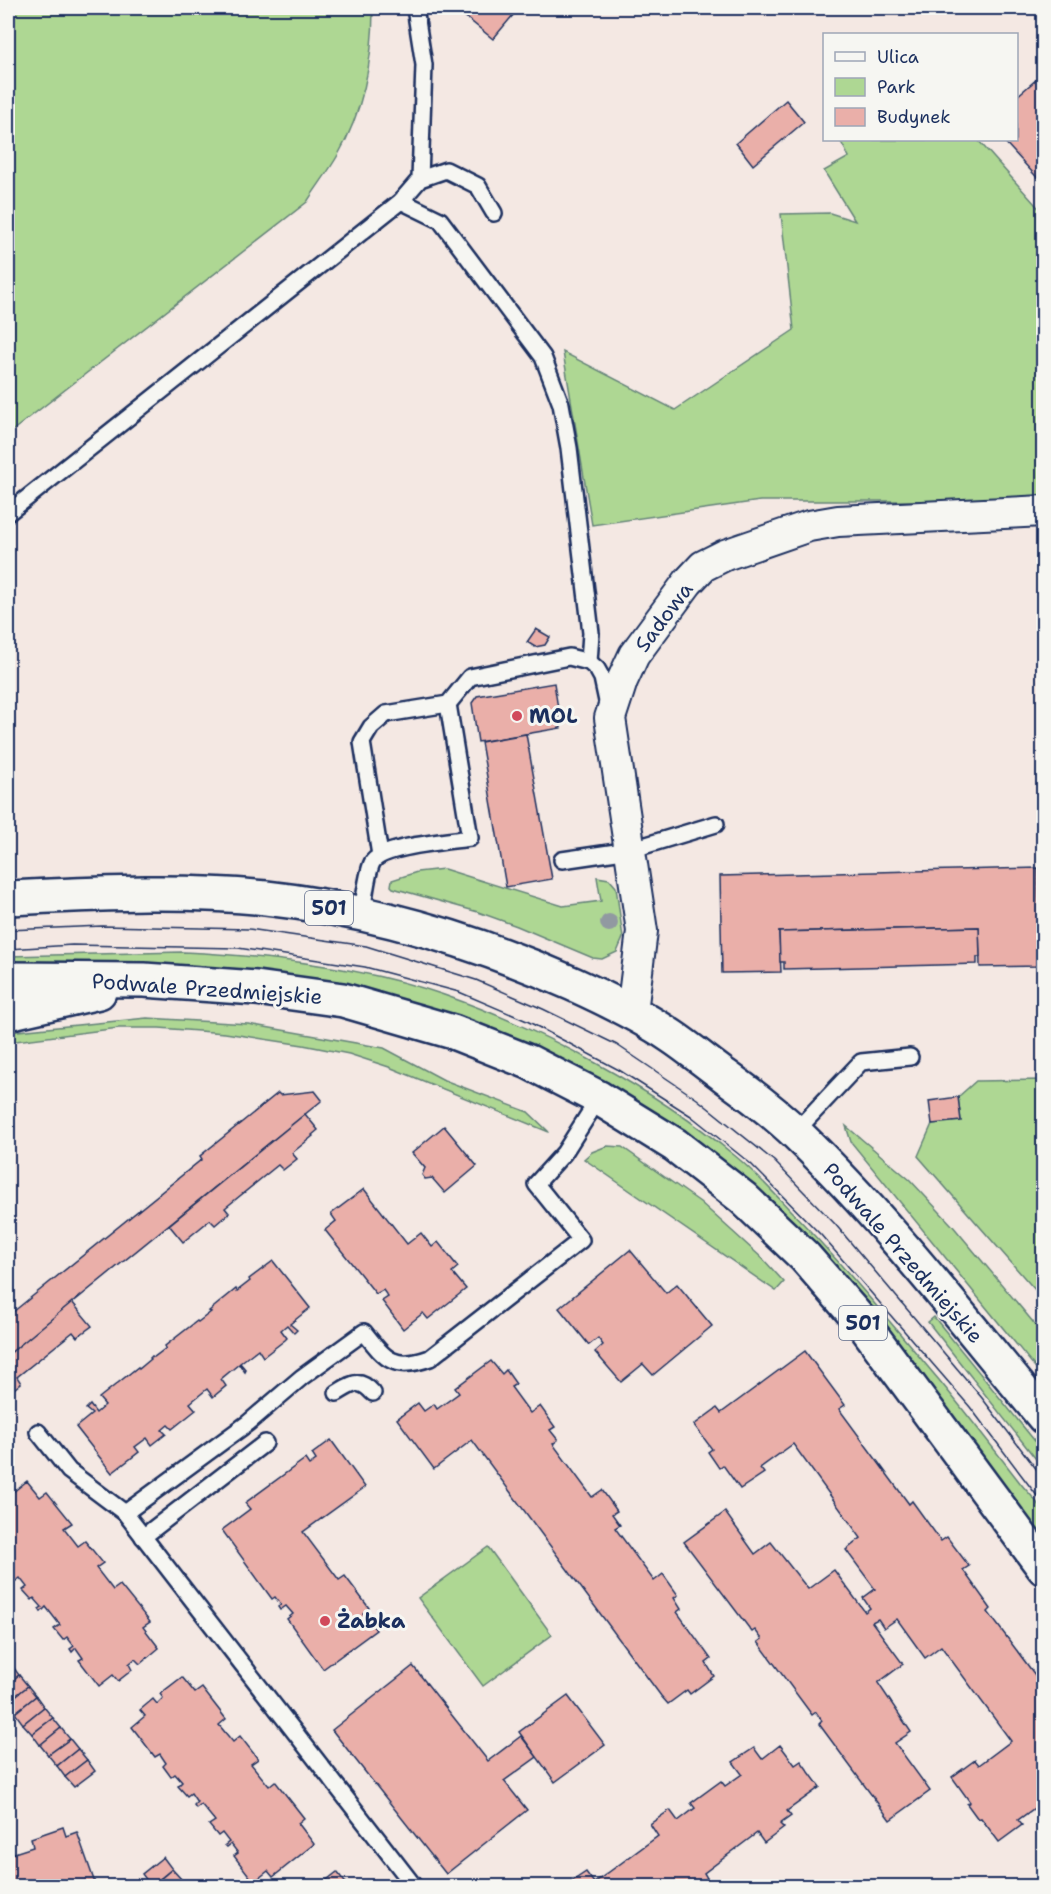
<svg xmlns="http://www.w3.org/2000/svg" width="1051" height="1894" viewBox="0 0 1051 1894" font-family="'Shantell Sans',sans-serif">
<rect width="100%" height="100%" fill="#f4e8e3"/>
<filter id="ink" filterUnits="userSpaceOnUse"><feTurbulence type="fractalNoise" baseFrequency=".0167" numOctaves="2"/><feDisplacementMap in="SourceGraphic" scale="12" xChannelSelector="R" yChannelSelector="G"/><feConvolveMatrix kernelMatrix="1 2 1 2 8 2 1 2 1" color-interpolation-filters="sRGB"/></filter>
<g filter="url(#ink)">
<g fill="#aed793" stroke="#648378" stroke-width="1.5">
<path d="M8 8H373C373 58 363 111 338 155 329 171 317 186 307 202L8 434Z"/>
<path d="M840 140H978L1043 213V493L1036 501H760L592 525 563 352 675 410 794 330 781 214 830 213 855 221 824 171 849 157Z"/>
<path d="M444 869 563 906 601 901 597 877 609 879 616 887 623 938 617 952 602 959 593 958 517 926 478 912 393 888 391 886 392 880 417 872Z"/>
<path d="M183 952C268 956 363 967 444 995 542 1029 654 1089 734 1155 754 1171 772 1191 789 1209 842 1263 890 1322 939 1380 967 1414 994 1449 1021 1484 1028 1493 1042 1505 1043 1516 1045 1524 1043 1535 1043 1543L671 1124 646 1107 593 1077 158 965 73 962H8V956Z"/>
<path d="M147 1018 248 1024 384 1048 444 1080 528 1112 549 1132 389 1067 349 1054 303 1045 225 1033 159 1028H119L8 1042V1032Z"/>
<path d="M1043 1080V1299L918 1156 932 1124 961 1120 958 1097 976 1081Z"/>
<path d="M846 1126 910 1180 952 1225 1043 1334V1377L851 1142Z"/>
<path d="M607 1146 622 1147 700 1202 763 1259 784 1282 776 1291 584 1159 592 1152Z"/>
<path d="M934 1317 1043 1451V1468L928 1322Z"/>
<path d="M488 1547 552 1635 483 1686 418 1598Z"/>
</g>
<g fill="#eaafa9" stroke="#1b2f5e" stroke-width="1.5">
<path d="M466 8H519L493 39 462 14Z"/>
<path d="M1044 73V185L1003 140H1016V97Z"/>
<path d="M786 100 804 122 753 165 736 143Z"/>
<path d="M536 629 550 637 545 645 535 647 527 642Z"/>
<path d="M554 683 561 728 478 742 472 703 477 696Z"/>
<path d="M526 734 552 879 506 887 481 742Z"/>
<path d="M1038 868 1040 966 980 967 979 927 779 932 781 972 722 973 720 876Z"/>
<path d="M979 927 980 957H977V964L784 969V962H780L779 932Z"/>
<path d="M315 1091 322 1100 320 1102 8 1355V1316L202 1159 200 1156 278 1093 280 1095Z"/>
<path d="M958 1097 961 1121 932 1124 929 1101Z"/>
<path d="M305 1114 318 1130 312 1135 313 1136 292 1153 297 1159 283 1170 278 1165 225 1208 229 1213 215 1225 210 1220 183 1242 169 1225Z"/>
<path d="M444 1126 477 1166 445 1193 432 1178 425 1179 422 1175 425 1168 412 1153Z"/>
<path d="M364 1189 407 1244 421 1233 432 1247 438 1242 458 1267 452 1272 466 1289 428 1319 423 1313 403 1329 382 1301 388 1297 383 1290 376 1294 325 1230 336 1221 331 1214Z"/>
<path d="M630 1250 666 1293 677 1284 712 1326 653 1375 643 1364 621 1382 595 1352 603 1345 598 1338 589 1345 559 1308Z"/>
<path d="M273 1261 310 1308 290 1324 297 1330 294 1333 287 1325 281 1330 287 1338 285 1340 263 1357 258 1349 240 1363 246 1370 245 1372 239 1364 221 1379 226 1386 213 1397 207 1389 190 1403 196 1410 172 1429 168 1425 162 1430 166 1434 152 1445 147 1438 135 1447 139 1452 112 1473 76 1427 92 1414 86 1409 90 1405 96 1413 105 1405 99 1398 138 1367 139 1369 151 1359 150 1358 152 1356 154 1357 166 1348 165 1346 197 1321 198 1322 211 1312 209 1311 236 1289 237 1291 250 1281 249 1279Z"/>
<path d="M72 1302 92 1326 77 1337 73 1332 17 1377 21 1383 8 1394V1355Z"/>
<path d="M805 1351 845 1405 839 1409 909 1504 912 1501 941 1541 947 1537 969 1566 963 1570 991 1609 988 1612 1044 1687V1801L1018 1820 1022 1825 999 1842 981 1818 978 1819 967 1804 970 1802 952 1777 975 1760 979 1765 1011 1741 941 1646 925 1658 897 1619 884 1628 878 1619 872 1622 903 1664 878 1683 911 1732 895 1743 930 1791 890 1820 819 1724 822 1721 816 1712 812 1715 758 1642 762 1639 755 1630 752 1632 684 1542 725 1512 755 1554 771 1542 808 1589 834 1570 865 1612 870 1608 863 1598 875 1589 846 1550 861 1538 793 1444 760 1468 764 1473 740 1489 723 1465 719 1468 708 1452 712 1449 694 1425 717 1408 721 1413Z"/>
<path d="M491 1361 502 1374 506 1370 516 1384 511 1387 530 1413 540 1406 555 1427 550 1430 558 1440 553 1444 592 1497 602 1490 617 1511 612 1514 620 1525 615 1528 654 1581 663 1574 678 1595 674 1598 681 1609 677 1612 711 1659 706 1663 714 1676 690 1694 687 1690 668 1704 661 1696 472 1440 434 1469 397 1419 418 1403 424 1411 434 1404 437 1409 459 1393 455 1388Z"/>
<path d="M331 1440 365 1487 303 1532 339 1580 345 1576 369 1608 363 1613 376 1630 323 1669 287 1619 293 1614 286 1606 280 1610 278 1607 281 1605 275 1597 272 1599 222 1530 250 1509 245 1503 305 1459 309 1465 316 1460 312 1454Z"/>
<path d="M27 1481 40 1497 47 1492 72 1523 64 1528 78 1546 85 1541 103 1563 96 1568 113 1590 120 1585 150 1622 143 1627 159 1648 140 1664 135 1659 129 1664 132 1670 118 1681 113 1675 99 1686 79 1660 83 1658 76 1648 72 1652 70 1649 74 1646 67 1637 63 1640 54 1629 60 1625 46 1607 41 1612 39 1609 42 1607 34 1598 32 1600 23 1590 27 1587 20 1578 16 1581 8 1570 12 1567 8 1562V1496Z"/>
<path d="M11 1664 19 1675 8 1684V1666Z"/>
<path d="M413 1666 488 1761 521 1736 537 1757 504 1781 527 1810 446 1874 332 1730Z"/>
<path d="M19 1675 28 1686 8 1702V1684Z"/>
<path d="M182 1677 195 1693 202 1688 226 1719 219 1725 233 1742 240 1736 258 1759 251 1764 269 1786 275 1781 304 1818 298 1823 314 1844 273 1877 268 1871 254 1882 234 1856 238 1853 231 1844 227 1847 225 1845 229 1842 222 1833 218 1836 209 1825 215 1821 201 1804 196 1808 194 1805 197 1802 191 1793 187 1796 178 1786 182 1782 175 1774 171 1777 163 1766 166 1763 160 1754 155 1757 132 1727 145 1716 140 1710 153 1699 157 1704 163 1698 160 1694Z"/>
<path d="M28 1686 36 1696 15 1713 8 1702Z"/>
<path d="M36 1696 44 1707 23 1724 15 1713Z"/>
<path d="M568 1696 605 1745 555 1782 519 1732Z"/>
<path d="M44 1707 53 1718 32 1734 23 1724Z"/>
<path d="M53 1718 61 1728 40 1745 32 1734Z"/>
<path d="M61 1728 70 1739 48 1755 40 1745Z"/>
<path d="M70 1739 78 1749 57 1766 48 1755Z"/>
<path d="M780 1745 795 1765 801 1761 820 1787 787 1811 791 1816 780 1824 784 1828 764 1843 757 1833 704 1873 707 1878 697 1886H565L586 1872 594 1883 658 1836 650 1824 670 1810 678 1821 695 1808 691 1803 721 1781 725 1786 742 1774 733 1762 754 1748 762 1759Z"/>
<path d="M78 1749 87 1760 65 1777 57 1766Z"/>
<path d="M87 1760 95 1771 74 1787 65 1777Z"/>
<path d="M63 1827 66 1836 77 1832 96 1886H8V1855L33 1847 31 1838Z"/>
<path d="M163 1857 172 1869 151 1886 142 1874Z"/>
<path d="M172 1869 181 1879 172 1886H152Z"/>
<path d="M337 1872 348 1886H319Z"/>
</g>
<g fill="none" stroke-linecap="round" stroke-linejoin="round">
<defs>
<g id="lane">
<path d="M415 8 424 65 420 179"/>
<path d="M401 201 440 220 543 357 561 404 569 448 591 633 589 662"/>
<path d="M8 513 401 201 420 179 446 170 478 186 494 213"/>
<path d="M380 855 362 742 371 727 386 714 448 704 470 677 569 657 589 662 597 669 602 678 608 706"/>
<path d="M562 860 630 850 716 824"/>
<path d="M362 913C364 901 367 873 372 863 380 846 451 841 470 838L448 704"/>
<path d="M795 1132 861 1062 910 1057"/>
<path d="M337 1393C352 1384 359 1377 373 1393"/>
<path d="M38 1432 69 1471 125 1513 414 1886"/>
<path d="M125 1513 248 1423 302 1377 364 1332C386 1360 394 1371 430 1358L581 1240 536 1184 564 1153 599 1098"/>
<path d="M143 1537 265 1443"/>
</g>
<path id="street" d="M632 1012 642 931 610 718 622 681 634 655 688 582 703 566 725 555 809 526 838 521 1044 511"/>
<g id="primary">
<path d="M8 898C94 894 180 889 266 898 374 910 474 940 573 984 606 999 640 1015 671 1036 689 1048 707 1063 725 1076 750 1094 775 1113 797 1134 887 1221 964 1321 1044 1417"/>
<path d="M8 979 144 980 256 988 343 1000 453 1032 529 1062 599 1098 675 1145 743 1198 805 1257 865 1326 1044 1568"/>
<path d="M8 1013 99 992"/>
</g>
</defs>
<use href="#lane" stroke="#1b2f5e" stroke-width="20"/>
<use href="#street" stroke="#1b2f5e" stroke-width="34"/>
<use href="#primary" stroke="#1b2f5e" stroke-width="38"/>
<use href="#lane" stroke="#f6f6f2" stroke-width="15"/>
<use href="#street" stroke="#f6f6f2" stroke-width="30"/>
<use href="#primary" stroke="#f6f6f2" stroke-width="33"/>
<g stroke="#1b2f5e" stroke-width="1.5">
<path d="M8 930 102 926 249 929 366 946 476 980 543 1009 617 1045 697 1099 774 1161 835 1224 982 1398 1044 1479"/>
<path d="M8 949 72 945 238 948 365 967 459 992 527 1021 619 1070 691 1116 751 1164 821 1235 970 1407 1044 1505"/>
</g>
</g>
<circle fill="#9199a1" cx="609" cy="923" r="9"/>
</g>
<g fill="#d1495b" stroke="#f6f6f2" stroke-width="2">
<circle cx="517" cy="716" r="6"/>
<circle cx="325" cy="1621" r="6"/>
</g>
<g text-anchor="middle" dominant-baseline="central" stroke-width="6" stroke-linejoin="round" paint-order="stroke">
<g fill="#f6f6f2" stroke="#5d6b8a" stroke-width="1.5">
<rect x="305" y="891" width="48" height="34" rx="4.5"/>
<rect x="839" y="1306" width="48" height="34" rx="4.5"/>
</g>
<g font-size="20" font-weight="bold" fill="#1b2f5e">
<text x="329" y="908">501</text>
<text x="863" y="1323">501</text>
</g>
<g font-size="21" fill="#1b2f5e" stroke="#f6f6f2">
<text transform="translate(664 617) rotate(-53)">Sadowa</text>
<text transform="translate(207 989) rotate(4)">Podwale Przedmiejskie</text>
<text transform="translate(903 1253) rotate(49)">Podwale Przedmiejskie</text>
</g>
<g font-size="21" font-weight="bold" fill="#1b2f5e" stroke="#f6f6f2" text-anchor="start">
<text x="529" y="716">MOL</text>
<text x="337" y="1621">Żabka</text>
</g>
</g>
<rect width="1051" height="1894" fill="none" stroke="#f6f6f2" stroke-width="30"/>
<rect x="15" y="15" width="1021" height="1864" fill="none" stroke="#1b2f5e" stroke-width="2" filter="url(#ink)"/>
<rect x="823" y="33" width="195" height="108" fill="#f6f6f2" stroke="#9ea6b7" stroke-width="1.5"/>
<rect x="835" y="52" width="30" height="9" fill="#f6f6f2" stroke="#9ea6b7" stroke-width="1.5"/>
<text x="877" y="63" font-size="18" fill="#1b2f5e">Ulica</text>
<rect x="835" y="78" width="30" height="18" fill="#aed793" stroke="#9ea6b7" stroke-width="1.5"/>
<text x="877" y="93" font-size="18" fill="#1b2f5e">Park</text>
<rect x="835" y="108" width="30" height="18" fill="#eaafa9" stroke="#9ea6b7" stroke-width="1.5"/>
<text x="877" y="123" font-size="18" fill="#1b2f5e">Budynek</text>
</svg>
